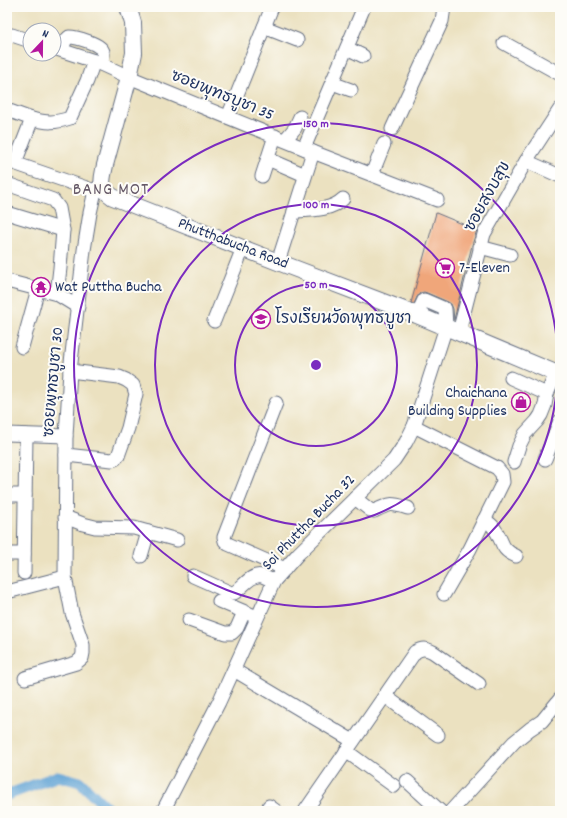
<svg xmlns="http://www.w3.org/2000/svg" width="567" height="818" viewBox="0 0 567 818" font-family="Dekko,'Playpen Sans Thai',sans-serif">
<rect width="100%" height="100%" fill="#fdfcf7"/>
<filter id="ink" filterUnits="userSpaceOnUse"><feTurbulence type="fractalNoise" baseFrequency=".025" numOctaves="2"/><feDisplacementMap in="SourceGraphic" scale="8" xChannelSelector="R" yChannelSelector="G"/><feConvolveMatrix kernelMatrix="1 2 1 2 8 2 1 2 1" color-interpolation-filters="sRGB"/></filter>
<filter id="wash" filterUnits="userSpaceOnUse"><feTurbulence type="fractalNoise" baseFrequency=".012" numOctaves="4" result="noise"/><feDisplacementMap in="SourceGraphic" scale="16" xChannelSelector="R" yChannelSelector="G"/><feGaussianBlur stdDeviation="0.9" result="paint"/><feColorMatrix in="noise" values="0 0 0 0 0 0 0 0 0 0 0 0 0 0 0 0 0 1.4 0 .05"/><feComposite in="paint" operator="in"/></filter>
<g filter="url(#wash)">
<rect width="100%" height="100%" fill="#ebe1c0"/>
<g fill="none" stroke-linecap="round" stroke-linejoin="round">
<path stroke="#60a3d4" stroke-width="11" d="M7 795 58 776 80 782 110 811"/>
</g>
<g id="blocks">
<path fill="#f0a67a" d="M436 213 477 230 472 245 454 320 453 309 451 304 448 302 427 293 424 292 420 293 417 297 414 304 411 303Z"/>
</g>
</g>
<g filter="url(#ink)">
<use href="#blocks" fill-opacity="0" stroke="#646d80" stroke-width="1"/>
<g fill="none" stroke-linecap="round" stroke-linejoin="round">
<defs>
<g id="minor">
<path d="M264 27 297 40"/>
<path d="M12 35 30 41"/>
<path d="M504 43 560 74"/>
<path d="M54 48 94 61"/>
<path d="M347 48 363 56"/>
<path d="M62 50 65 41 69 37C76 37 102 44 103 52 104 55 102 60 101 64"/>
<path d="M332 83 351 90"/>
<path d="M7 110 32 119"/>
<path d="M228 117 272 7"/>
<path d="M392 129 442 21 444 7"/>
<path d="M285 140 295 128 300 117"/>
<path d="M304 148 364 7"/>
<path d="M268 159 305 175"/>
<path d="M8 161 95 191"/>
<path d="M526 161 560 176"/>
<path d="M15 163 32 119C47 123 55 123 70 118L87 81 94 61 129 77 313 152 437 200"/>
<path d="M372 174 384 144"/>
<path d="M262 176 275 136"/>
<path d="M7 184 53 200 59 208 63 230 60 268 57 294"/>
<path d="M294 211C309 210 331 211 343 199"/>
<path d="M7 213 63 230"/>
<path d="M480 247 510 255"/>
<path d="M278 262 313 152"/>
<path d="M7 281 57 294 78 307"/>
<path d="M214 321 243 248"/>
<path d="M459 332 484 234 526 161 560 109"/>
<path d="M22 347 38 289"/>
<path d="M511 378 547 394"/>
<path d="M276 403 224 537 225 541 228 544 285 569"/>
<path d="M414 426 497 468 502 474 503 482 470 549 444 594"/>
<path d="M7 434 66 436"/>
<path d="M66 455 112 460 115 459 118 456 128 428 136 394 133 385 126 380 119 377 70 371"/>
<path d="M545 459 560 421"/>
<path d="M514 462 519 446 525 434 537 421 541 415 545 405 547 394 556 373"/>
<path d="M7 495H25"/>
<path d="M355 498 370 510 374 511C391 503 390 503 408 508"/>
<path d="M65 517 83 524 95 527 134 528 177 540"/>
<path d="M484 520C488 522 492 525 494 528 504 541 499 549 516 556"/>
<path d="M7 554H24"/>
<path d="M141 556 148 532"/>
<path d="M24 573 26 435"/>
<path d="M193 576 229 592 234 593C242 588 251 573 262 576 266 577 270 580 274 581"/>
<path d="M65 577 66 436 70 371 84 250 90 213 95 191 102 183"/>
<path d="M7 592 65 577 72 613 83 645V653L82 658 76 663 25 678"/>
<path d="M219 601 252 615"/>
<path d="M189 620 225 633H232L237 628 244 612"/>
<path d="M234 670 353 741"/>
<path d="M385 696 438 735"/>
<path d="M346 751 394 786"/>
<path d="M407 781 440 811"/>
<path d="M269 806 276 811"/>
<path d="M163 811 219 702 274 581 298 554 394 460 406 442 414 426 446 327 445 309 424 300 417 315"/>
<path d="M305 811 415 652C422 648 425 648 433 652L479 684"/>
<path d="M451 811 514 742 530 729 542 721 560 699"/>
</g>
<path id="major" d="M128 7 133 23 134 53 129 77 105 165C102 181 98 187 113 197L278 262 417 315 560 375"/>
</defs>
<use href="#minor" stroke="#646d80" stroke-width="15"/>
<use href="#major" stroke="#646d80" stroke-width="18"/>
<use href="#minor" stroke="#fff" stroke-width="13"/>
<use href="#major" stroke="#fff" stroke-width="16"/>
</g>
</g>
<g fill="none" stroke="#7b2cbf" stroke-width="2">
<circle cx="316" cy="365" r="81"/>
<circle cx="316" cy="365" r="161"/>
<circle cx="316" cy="365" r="242"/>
</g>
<defs>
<symbol id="supermarket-ring" viewBox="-11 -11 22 22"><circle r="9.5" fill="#fdfcf7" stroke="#b5179e" stroke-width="1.5"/><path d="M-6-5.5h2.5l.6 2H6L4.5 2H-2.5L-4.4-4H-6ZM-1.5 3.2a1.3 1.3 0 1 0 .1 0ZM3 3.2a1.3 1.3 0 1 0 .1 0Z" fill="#b5179e"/></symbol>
<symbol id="temple-ring" viewBox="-11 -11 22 22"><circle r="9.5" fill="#fdfcf7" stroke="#b5179e" stroke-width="1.5"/><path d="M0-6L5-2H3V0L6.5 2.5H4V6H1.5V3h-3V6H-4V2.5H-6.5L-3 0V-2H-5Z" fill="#b5179e"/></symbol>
<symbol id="school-ring" viewBox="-11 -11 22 22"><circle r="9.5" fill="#fdfcf7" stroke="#b5179e" stroke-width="1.5"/><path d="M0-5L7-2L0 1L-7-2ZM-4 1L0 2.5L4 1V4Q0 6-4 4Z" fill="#b5179e"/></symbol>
<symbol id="shop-ring" viewBox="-11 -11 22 22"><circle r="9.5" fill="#fdfcf7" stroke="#b5179e" stroke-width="1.5"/><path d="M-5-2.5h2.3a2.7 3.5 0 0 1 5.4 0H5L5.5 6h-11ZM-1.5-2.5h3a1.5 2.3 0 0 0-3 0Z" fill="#b5179e"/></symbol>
</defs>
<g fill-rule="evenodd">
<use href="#supermarket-ring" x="434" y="257" width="22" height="22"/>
<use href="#temple-ring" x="30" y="276" width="22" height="22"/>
<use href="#school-ring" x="250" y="308" width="22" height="22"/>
<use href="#shop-ring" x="510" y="391" width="22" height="22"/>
</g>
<g text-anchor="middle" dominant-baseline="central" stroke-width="4" stroke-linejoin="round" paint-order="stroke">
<g font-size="16" fill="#1b2f5e" stroke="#fdfcf7">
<text transform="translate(222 96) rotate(22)">ซอยพุทธบูชา 35</text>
<text transform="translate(488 197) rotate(-61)">ซอยสงบสุข</text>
<text transform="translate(233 244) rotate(21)">Phutthabucha Road</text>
<text transform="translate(54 382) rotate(-85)">ซอยพุทธบูชา 30</text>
<text transform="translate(309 523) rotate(-46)">Soi Phuttha Bucha 32</text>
</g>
<g font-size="16" fill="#1b2f5e" stroke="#fdfcf7" text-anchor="start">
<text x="459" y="268">7-Eleven</text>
<text x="55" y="287">Wat Puttha Bucha</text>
<text x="275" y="319">โรงเรียนวัดพุทธบูชา</text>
<text x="507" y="393" text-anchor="end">Chaichana<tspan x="507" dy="18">Building Supplies</tspan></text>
</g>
<g font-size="18" letter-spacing="1" fill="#665968" stroke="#fdfcf7">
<text x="111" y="190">BANG MOT</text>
</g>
</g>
<circle cx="316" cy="365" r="6" fill="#7b2cbf" stroke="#fdfcf7" stroke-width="2"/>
<g font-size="12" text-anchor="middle" font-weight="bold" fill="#7b2cbf" stroke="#fdfcf7" stroke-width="4" stroke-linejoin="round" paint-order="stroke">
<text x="316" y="127">150 m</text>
<text x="316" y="208">100 m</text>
<text x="316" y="288">50 m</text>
</g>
<rect width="567" height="818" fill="none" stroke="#fdfcf7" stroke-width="24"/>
<g transform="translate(42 42) rotate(22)"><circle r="19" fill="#fdfcf7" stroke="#a3aaba"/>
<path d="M0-3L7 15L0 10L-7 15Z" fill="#b5179e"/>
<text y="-6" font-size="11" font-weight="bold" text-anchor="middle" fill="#1b2f5e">N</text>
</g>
</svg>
